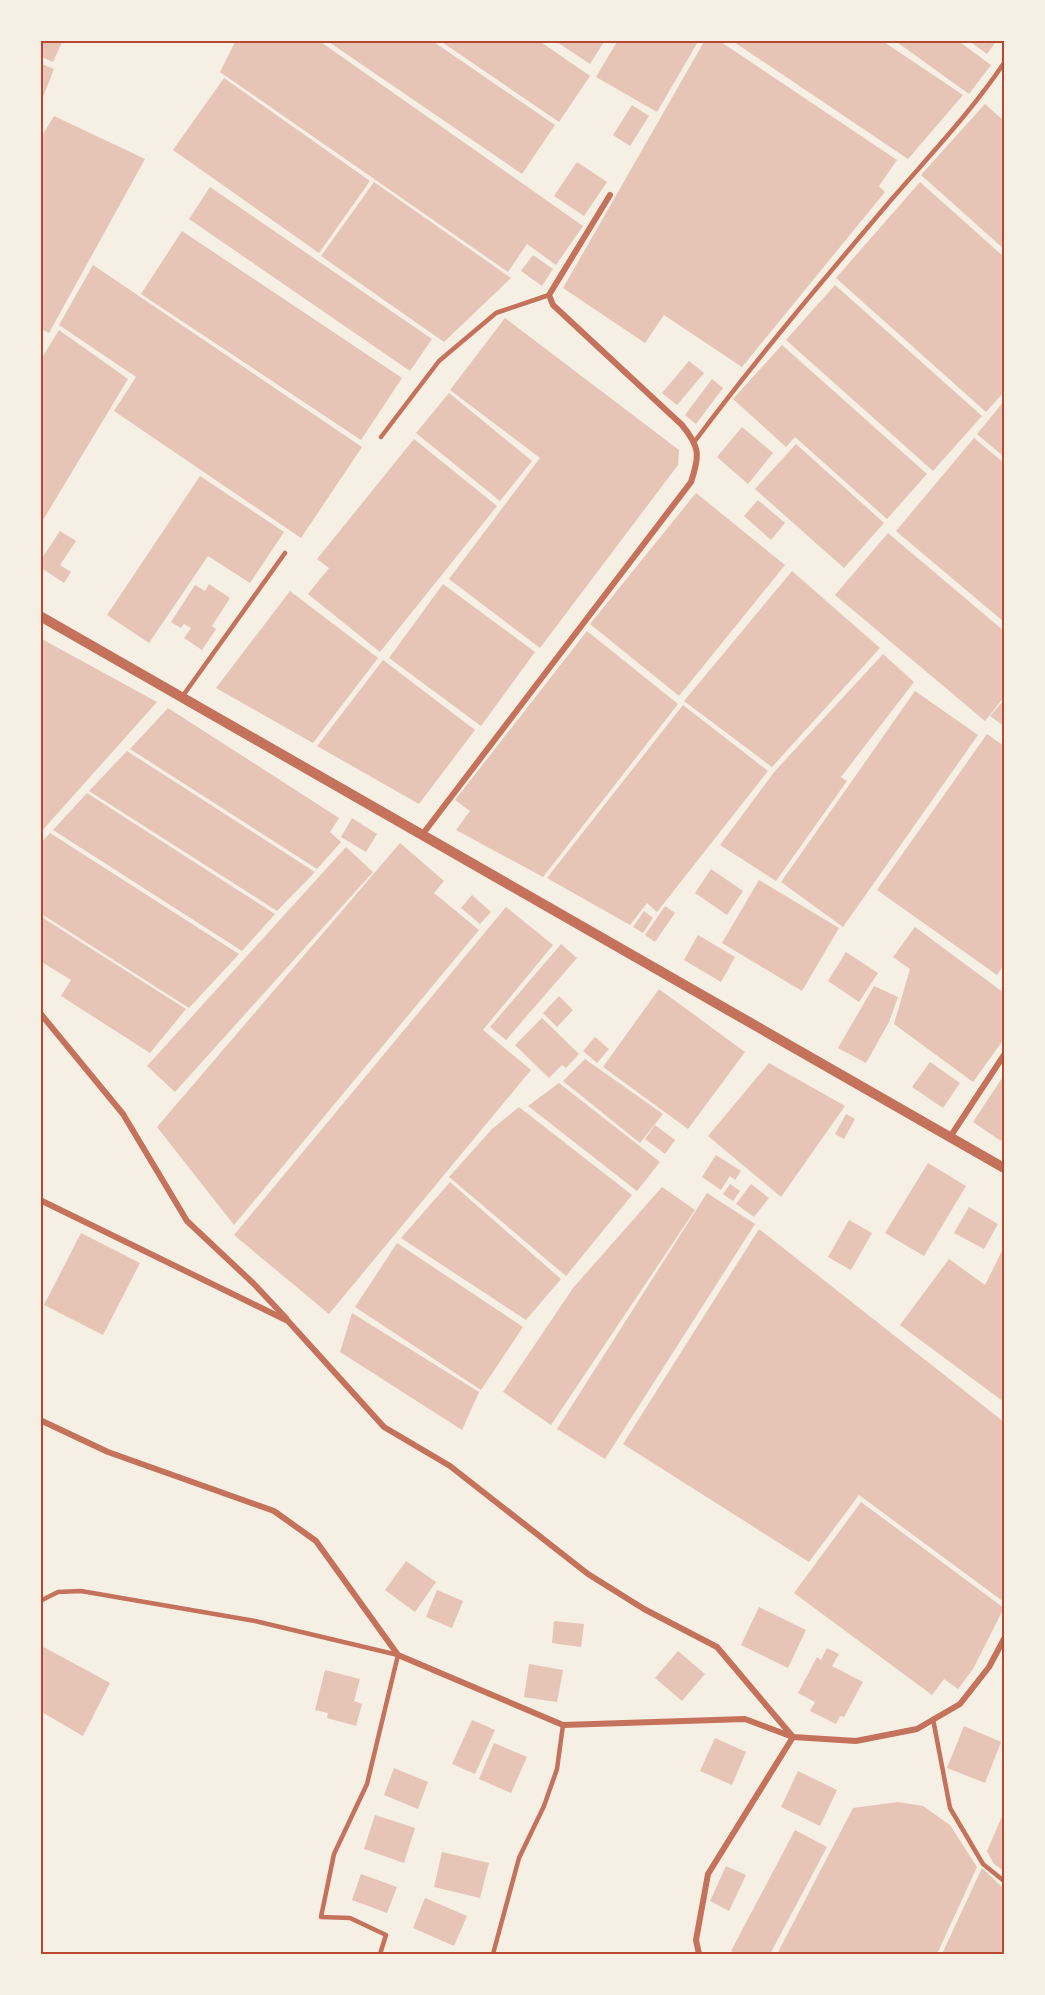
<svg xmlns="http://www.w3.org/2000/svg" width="1045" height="1995" viewBox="0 0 1045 1995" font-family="Inter,sans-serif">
<rect width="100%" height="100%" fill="#f6efe4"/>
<g fill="#e6c5b7">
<path d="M40 40H63L53 62 40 56Z"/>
<path d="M236 40H318L583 226 556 265 527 244 508 272 220 72Z"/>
<path d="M326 40H431L555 125 522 174Z"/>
<path d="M439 40H538L590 76 559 122Z"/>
<path d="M554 40H605L590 64Z"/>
<path d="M618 40H699L657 112 596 77Z"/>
<path d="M705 40H718L897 160 879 186 885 192 742 367 664 315 645 343 563 288Z"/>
<path d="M731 40H881L963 95 908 159Z"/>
<path d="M894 40H957L991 65 969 94Z"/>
<path d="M968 40H997L987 54Z"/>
<path d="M40 63 54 69 41 102H40Z"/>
<path d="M224 78 370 181 319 253 173 150Z"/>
<path d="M985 104 1004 121V249L921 175Z"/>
<path d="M632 105 649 116 630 146 613 135Z"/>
<path d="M54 116 145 159 49 333 40 328V139Z"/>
<path d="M577 162 607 182 584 216 554 196Z"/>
<path d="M374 182 511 278 444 342 321 256Z"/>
<path d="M920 182 1004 257V392L986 412 836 278Z"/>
<path d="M210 187 432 339 410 371 189 219Z"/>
<path d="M182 231 402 378 361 440 141 294Z"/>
<path d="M533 255 553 269 542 286 521 271Z"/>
<path d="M93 265 362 447 301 538 114 411 136 377 59 325Z"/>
<path d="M835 285 982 416 933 471 786 340Z"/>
<path d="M505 318 679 450 678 465 540 648 449 579 540 458 450 390Z"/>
<path d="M59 330 128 379 40 525V361Z"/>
<path d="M782 345 927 474 887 519 795 437 786 447 733 399Z"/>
<path d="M689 361 704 373 677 405 662 393Z"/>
<path d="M712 379 723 388 696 424 685 415Z"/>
<path d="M449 393 532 461 500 501 416 433Z"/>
<path d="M1004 401V457L977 434Z"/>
<path d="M742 427 773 453 748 484 717 457Z"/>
<path d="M974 438 1004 463V622L896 531Z"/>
<path d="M414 439 497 506 380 652 308 594 329 568 317 559Z"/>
<path d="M796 444 884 523 844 568 755 489Z"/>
<path d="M200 476 284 532 250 583 208 556 149 643 107 615Z"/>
<path d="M696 493 785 565 679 696 590 624Z"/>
<path d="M758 500 785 523 771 540 744 516Z"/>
<path d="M60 531 76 541 60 565 71 572 64 583 40 567V561Z"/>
<path d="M888 533 1004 631V697L985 721 835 595Z"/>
<path d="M792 571 880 648 772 767 684 701Z"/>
<path d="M209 584 230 598 212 626 216 629 202 650 184 638 191 628 184 624 181 628 171 622 195 585 205 591Z"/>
<path d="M443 584 535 652 481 726 389 658Z"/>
<path d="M290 591 378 658 313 743 216 688Z"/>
<path d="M587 631 678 704 543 877 456 830 470 811 455 800Z"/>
<path d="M40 638 157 702 40 833Z"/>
<path d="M883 654 914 682 841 777 847 781 776 881 720 845 775 771Z"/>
<path d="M383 660 475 730 419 804 317 746Z"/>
<path d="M915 691 978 735 843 927 781 882Z"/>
<path d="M1004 700V726L990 716Z"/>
<path d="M683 705 768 771 657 912 647 903 630 925 547 878Z"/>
<path d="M168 708 339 818 330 832 341 842 317 869 130 749Z"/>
<path d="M987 734 1004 746V964L997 975 877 890Z"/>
<path d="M127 751 315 872 277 911 89 791Z"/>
<path d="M87 793 275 914 242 951 53 830Z"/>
<path d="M352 818 377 834 366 852 341 837Z"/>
<path d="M50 833 239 954 189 1008 40 913V844Z"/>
<path d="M400 843 444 881 434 893 479 930 234 1225 157 1127Z"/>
<path d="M346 847 373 872 175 1092 147 1066Z"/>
<path d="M711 869 743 891 727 915 695 893Z"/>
<path d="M759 880 839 928 802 991 722 943Z"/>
<path d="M472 895 491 912 480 924 461 908Z"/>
<path d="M665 906 675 913 655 942 645 935Z"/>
<path d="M506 907 553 945 483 1030 531 1070 329 1314 234 1235Z"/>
<path d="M644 911 653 918 643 933 633 927Z"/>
<path d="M40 916 186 1009 150 1053 61 996 71 980 40 961Z"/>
<path d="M915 927 1004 993V1039L973 1082 894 1024 910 969 893 957Z"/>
<path d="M698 935 735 957 721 982 684 960Z"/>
<path d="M561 944 577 958 506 1040 490 1027Z"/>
<path d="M846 952 878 973 859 1002 828 981Z"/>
<path d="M874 986 898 997 889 1022 866 1063 838 1048Z"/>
<path d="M659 989 745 1052 688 1129 603 1067Z"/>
<path d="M559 996 573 1010 557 1027 543 1013Z"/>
<path d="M542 1018 579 1054 566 1068 562 1065 549 1078 515 1045Z"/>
<path d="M595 1037 609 1049 597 1063 583 1051Z"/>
<path d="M585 1059 663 1114 640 1143 563 1081Z"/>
<path d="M930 1062 960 1083 943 1108 912 1087Z"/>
<path d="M769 1063 845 1106 781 1197 708 1136Z"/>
<path d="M1004 1075V1135L1001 1141 973 1122Z"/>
<path d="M559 1083 660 1162 637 1191 528 1106Z"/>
<path d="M519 1107 632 1195 566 1276 449 1177 492 1129Z"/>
<path d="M846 1114 855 1119 844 1139 835 1134Z"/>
<path d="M655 1125 675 1140 665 1154 645 1139Z"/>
<path d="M716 1155 741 1171 735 1180 730 1176 721 1190 702 1177Z"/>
<path d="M928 1163 966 1186 924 1256 885 1233Z"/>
<path d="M450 1182 561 1279 526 1320 401 1238Z"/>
<path d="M730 1184 740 1191 733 1201 723 1194Z"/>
<path d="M751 1184 769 1198 754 1217 736 1204Z"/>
<path d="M662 1187 695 1210 551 1425 503 1392 573 1288Z"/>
<path d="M707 1193 755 1224 605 1459 557 1429Z"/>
<path d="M969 1207 998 1224 984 1249 954 1233Z"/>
<path d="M849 1220 872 1233 851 1270 828 1257Z"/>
<path d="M759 1229 1004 1422V1602L859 1495 809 1562 623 1444Z"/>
<path d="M81 1233 140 1263 103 1335 44 1305Z"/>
<path d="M397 1243 523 1327 481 1390 355 1307Z"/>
<path d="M1004 1247V1402L900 1325 949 1259 985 1285Z"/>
<path d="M352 1313 479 1392 462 1430 340 1352Z"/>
<path d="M861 1502 1004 1608 973 1669 958 1689 944 1679 932 1695 794 1593Z"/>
<path d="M406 1561 436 1582 415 1612 385 1590Z"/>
<path d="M437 1590 463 1601 452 1628 426 1617Z"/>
<path d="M759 1607 806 1630 788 1668 741 1645Z"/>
<path d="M554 1621 584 1624 581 1647 552 1643Z"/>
<path d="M40 1645 110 1683 83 1736 40 1711Z"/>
<path d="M827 1648 839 1654 832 1666 863 1682 844 1717 840 1716 836 1724 810 1711 815 1702 798 1693 817 1657 821 1660Z"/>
<path d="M678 1651 705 1674 682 1701 655 1678Z"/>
<path d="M529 1664 563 1670 557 1702 524 1697Z"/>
<path d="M325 1670 360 1679 354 1701 362 1704 356 1726 327 1718 328 1713 315 1710Z"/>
<path d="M472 1720 495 1730 475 1774 452 1764Z"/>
<path d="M964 1726 1001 1742 985 1783 947 1768Z"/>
<path d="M715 1738 746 1752 732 1785 700 1771Z"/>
<path d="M494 1743 527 1757 511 1793 479 1779Z"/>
<path d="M394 1768 428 1782 418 1809 384 1795Z"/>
<path d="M798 1771 837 1790 820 1826 781 1807Z"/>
<path d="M898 1802 923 1806 950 1825 977 1867 937 1954H777L853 1808Z"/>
<path d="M1004 1812V1871L994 1864 987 1851Z"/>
<path d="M375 1815 415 1828 404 1863 364 1849Z"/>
<path d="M795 1830 827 1847 770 1954H738L731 1951Z"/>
<path d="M442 1852 489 1863 480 1898 434 1887Z"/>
<path d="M726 1866 746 1875 729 1911 710 1901Z"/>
<path d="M982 1868 1004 1889V1954H942Z"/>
<path d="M361 1874 397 1887 387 1913 352 1900Z"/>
<path d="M425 1898 467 1916 454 1946 413 1928Z"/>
</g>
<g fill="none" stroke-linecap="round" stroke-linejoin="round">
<g stroke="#c5725c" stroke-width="4.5">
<path d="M381 437 439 361 496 313 549 295"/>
<path d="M695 441C757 358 824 279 891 200 930 155 971 112 1004 63"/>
<path d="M182 697 285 553"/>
<path d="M40 1601 58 1592 81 1591 255 1621 398 1655 367 1784 334 1854 321 1917 350 1918 386 1935 380 1954"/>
<path d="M933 1719 950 1808 983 1864 1004 1881"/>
<path d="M493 1954 519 1858 544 1806 557 1769 563 1725"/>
</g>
<g stroke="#c5725c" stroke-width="6">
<path d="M422 835 691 482C700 455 700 447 682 425L553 305 549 295 610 195"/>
<path d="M40 1013 123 1114 187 1221 254 1284 286 1318"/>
<path d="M950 1137 1004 1055"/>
<path d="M40 1200 288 1321 384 1427 450 1466 588 1574 644 1609 717 1647 793 1737 708 1874 696 1940 699 1954"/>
<path d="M40 1420 108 1452 274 1511 316 1541 398 1655 563 1725 745 1719 793 1737 856 1741 917 1729 960 1704 989 1667 1004 1639"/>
</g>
<path stroke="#c5725c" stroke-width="10" d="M40 616 1004 1168"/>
</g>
<rect width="1045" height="1995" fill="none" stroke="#f6efe4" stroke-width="84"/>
<rect x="42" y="42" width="961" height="1911" fill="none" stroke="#b5482f" stroke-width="2"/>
</svg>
